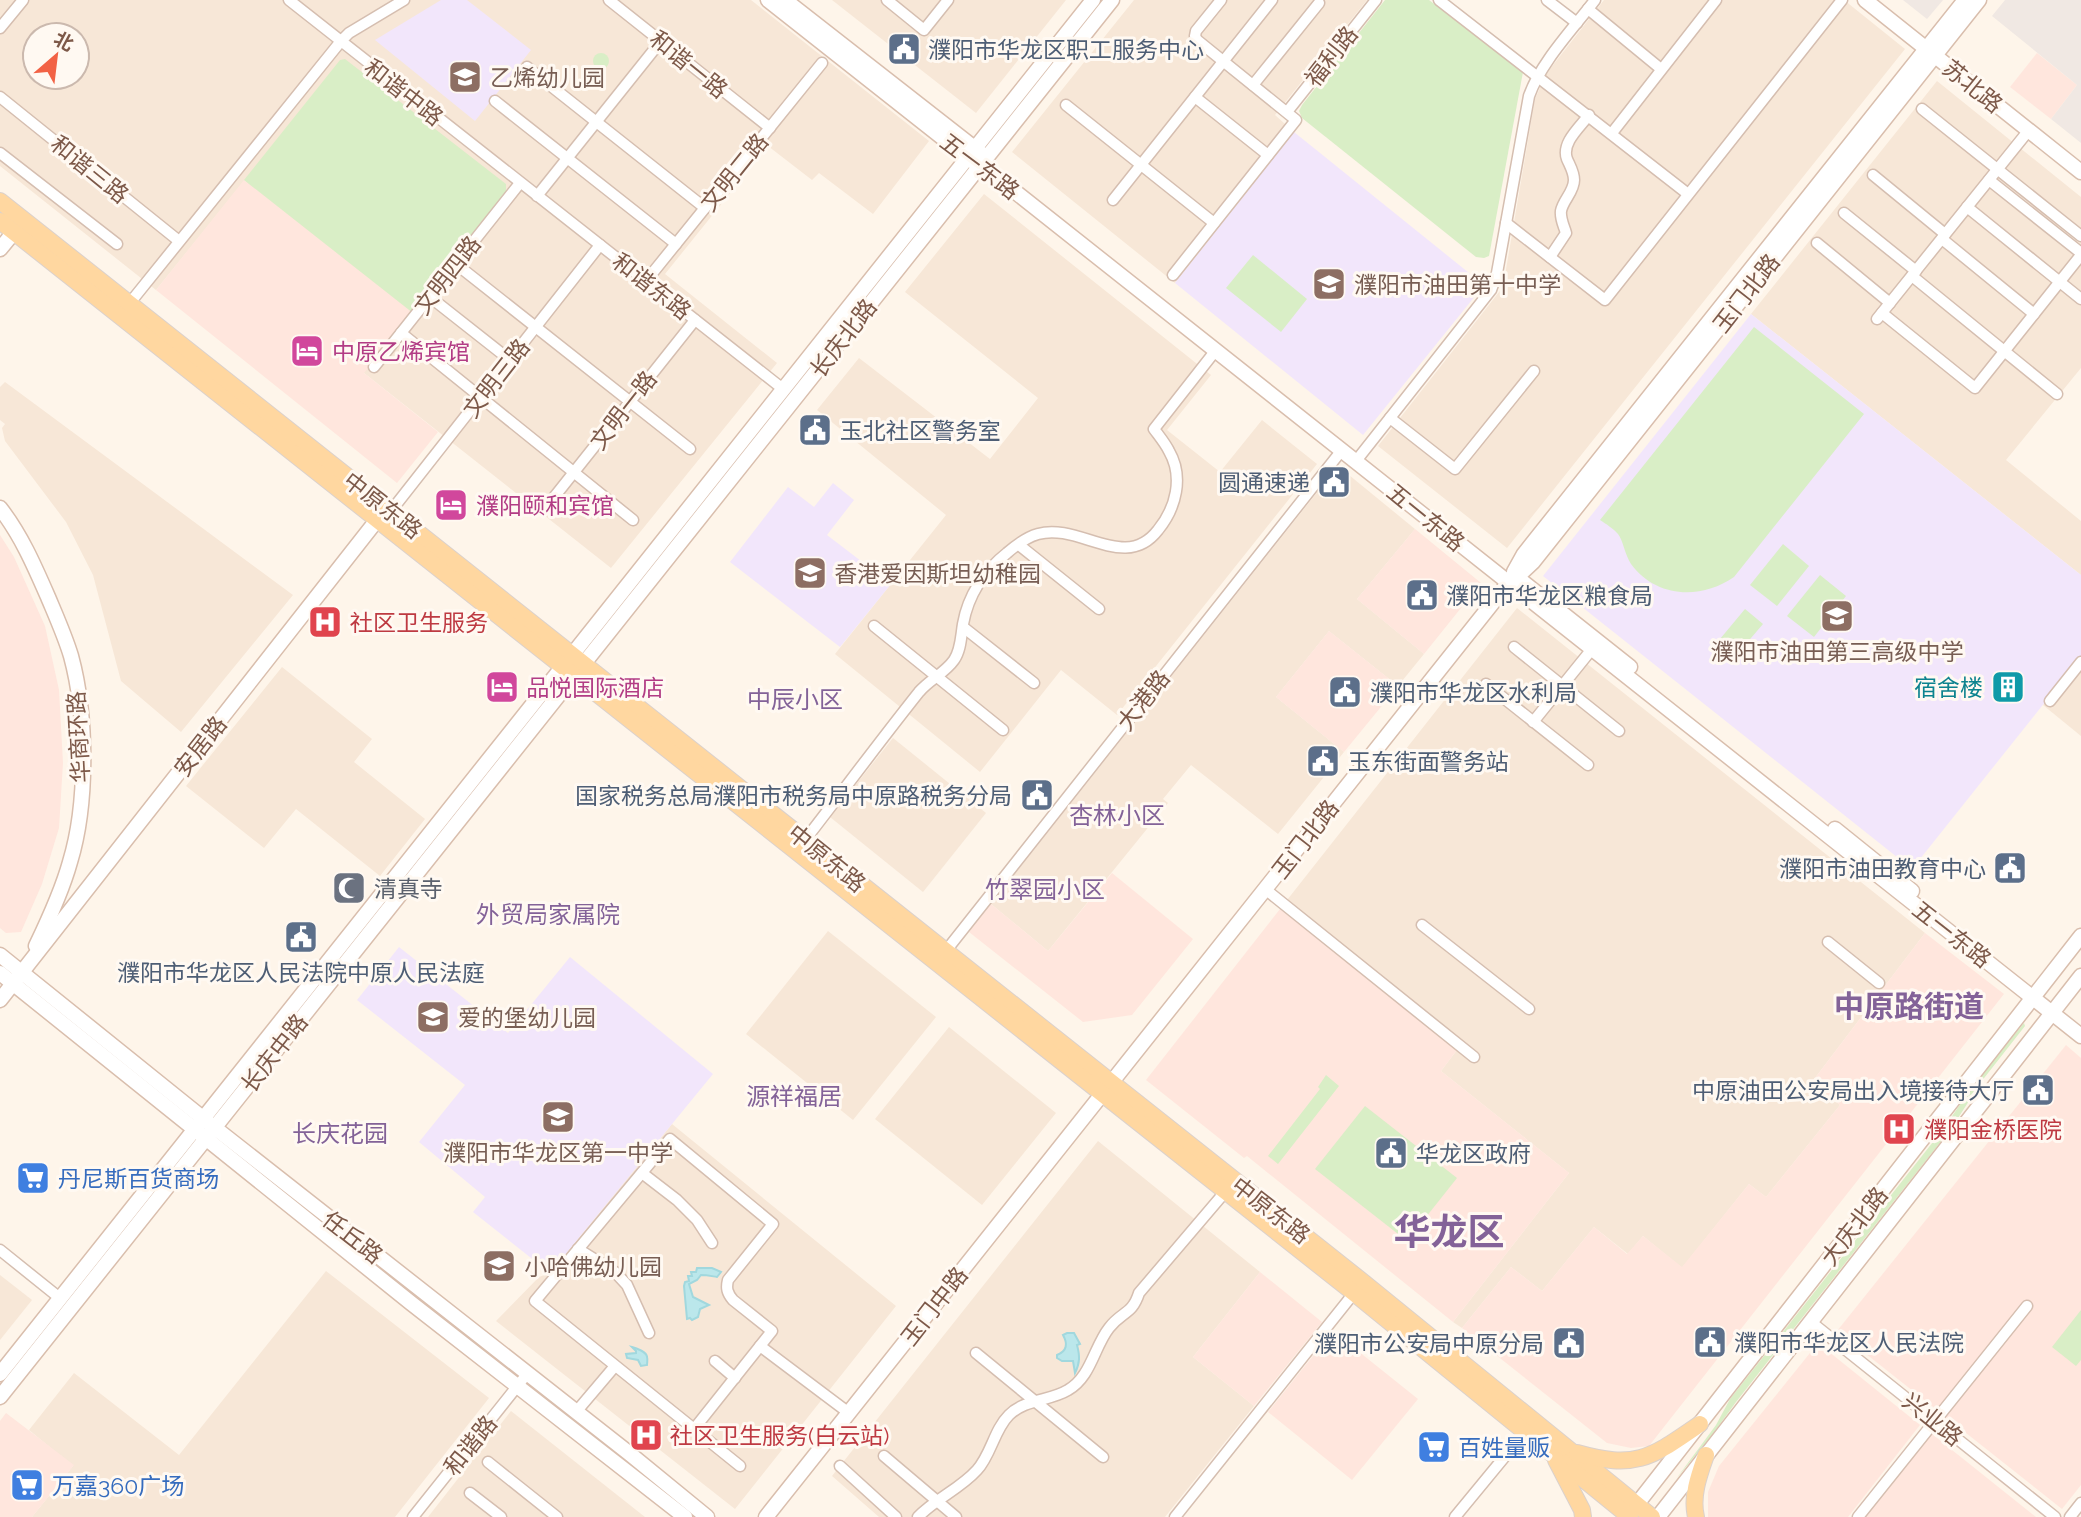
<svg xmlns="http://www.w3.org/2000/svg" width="2081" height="1517" viewBox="0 0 2081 1517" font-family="Raleway,'Noto Sans SC',sans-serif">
<rect width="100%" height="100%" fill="#fef5ea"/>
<g fill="#f7e7d7" fill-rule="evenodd">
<path d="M0 0H751L929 141 873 214 819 173 812 180 768 146 665 274 777 363 611 568 364 373 245 180 156 290 0 166ZM35 35H77V77H35Z"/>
<path d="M832 0H1066L976 113Z"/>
<path d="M1134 0H1367L1275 115 1294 132 1175 283 1012 152Z"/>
<path d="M1604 0H1844L1905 49 1507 548 1378 446 1503 287 1535 99 1546 74Z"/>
<path d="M1937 81 2081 197V368L2006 460 2081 521V575L1751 314Z"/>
<path d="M984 194 1211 375 1167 430 1220 472 1262 420 1317 464 1117 715 1061 670 980 772 835 654 946 515 817 410 859 358 990 459 1038 398 905 292Z"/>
<path d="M5 382 293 595 181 732 121 681 93 575 66 522 5 441 2 428 5 424 0 420V387Z"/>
<path d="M1338 466 1415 529 1357 599 1424 654 1398 686 1329 631 1276 697 1344 752 1278 834 1191 765 1163 799 1168 803 1048 951 991 904Z"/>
<path d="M1517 608 1925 933 1812 1082 1840 1105 1766 1197 1749 1184 1682 1268 1643 1236 1628 1254 1594 1227 1542 1291 1511 1267 1462 1328 1453 1322 1569 1173 1441 1071 1457 1050 1280 909Z"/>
<path d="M2081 657V736L2043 705Z"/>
<path d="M282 667 372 739 354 762 425 819 380 876 296 809 264 848 186 786Z"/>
<path d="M893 738 986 813 923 892 830 817Z"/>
<path d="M828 931 936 1017 853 1120 746 1034Z"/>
<path d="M949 1027 1056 1113 982 1205 875 1119Z"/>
<path d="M672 1124 896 1306 735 1509 496 1321 539 1277 550 1273Z"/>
<path d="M1098 1141 1260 1272 1193 1357 1254 1406 1165 1517H879L832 1476Z"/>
<path d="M326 1271 489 1398 395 1517H32L73 1466 29 1430 74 1373 179 1455Z"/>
<path d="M0 1275 32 1300 0 1340Z"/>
<path d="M511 1411 645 1517H428Z"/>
</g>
<g fill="#ffe6dd">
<path d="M2037 53 2077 85 2051 119 2010 87Z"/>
<path d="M244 180 413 313 364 373 438 432 397 483 156 290Z"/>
<path d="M1415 529 1481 583 1424 654 1357 599Z"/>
<path d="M0 535 14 557 45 626 59 690 63 763 59 828 42 884 21 932 6 933 0 928Z"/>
<path d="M1329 631 1398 686 1344 752 1276 697Z"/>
<path d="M1112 873 1193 939 1132 1015 1083 1022 969 932 991 904 1048 951Z"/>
<path d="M1280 909 1457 1050 1441 1071 1569 1173 1453 1322 1247 1156 1244 1158 1146 1080Z"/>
<path d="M1925 933 2004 994 1649 1446 1631 1448 1607 1443 1462 1328 1511 1267 1542 1291 1594 1227 1627 1254 1643 1236 1682 1267 1749 1184 1766 1197 1840 1105 1812 1082Z"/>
<path d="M2066 1045 2081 1058V1485L2062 1509 1837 1331Z"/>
<path d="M1260 1272 1322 1322 1254 1406 1193 1357Z"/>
<path d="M1333 1331 1418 1399 1352 1480 1268 1412Z"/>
<path d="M1818 1343 1920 1425 1848 1517H1708V1492L1719 1466Z"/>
<path d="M6 1413 74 1465 32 1517H0V1421Z"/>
<path d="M1932 1434 2036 1517H1866Z"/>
</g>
<g fill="#f0e8e3">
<path d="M1903 0H1943L1927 19Z"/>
<path d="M2005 0H2081V143L2051 119 2077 85 1992 16Z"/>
</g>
<g fill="#f2e6fb">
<path d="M441 0H467L531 50 475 121 375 40Z"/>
<path d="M1294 132 1484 285 1363 435 1175 283Z"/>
<path d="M1751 314 2081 575V657L1912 869 1543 576Z"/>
<path d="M833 483 854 500 827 535 891 584 840 647 730 562 788 487 814 507Z"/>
<path d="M399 947 508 1033 570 957 713 1074 550 1273 473 1212 485 1197 419 1142 465 1085 357 1000Z"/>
</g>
<g fill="#d9eec6">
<path d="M1385 0H1429L1523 72 1489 256 1484 258 1476 257 1302 118 1299 111 1302 105Z"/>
<circle cx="601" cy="61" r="8"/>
<path d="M345 59 506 184V192L413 313 244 180 340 60Z"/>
<path d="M1253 255 1307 299 1281 332 1226 288Z"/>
<path d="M1754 327 1864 414 1734 577C1701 600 1656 598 1631 564 1625 555 1623 540 1618 534 1614 529 1606 524 1600 520Z"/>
<path d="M1783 544 1809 566 1777 606 1750 585Z"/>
<path d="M1820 575 1846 596 1814 637 1787 616Z"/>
<path d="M1745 609 1763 624 1733 659 1715 645Z"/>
<path d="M2024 1023 2025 1026 1981 1082 1953 1126 1736 1402 1712 1435 1676 1479 1716 1425 1730 1399 1944 1128 1974 1084Z"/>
<path d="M1326 1075 1339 1086 1278 1164 1268 1156 1320 1089 1318 1087Z"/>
<path d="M1365 1106 1457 1178 1407 1241 1315 1169Z"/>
<path d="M2081 1310V1360L2076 1366 2052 1347Z"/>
</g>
<g fill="#bbe7eb" stroke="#a1d8de" stroke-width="2">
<path d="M697 1268H712L721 1272 717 1277C711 1276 707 1275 701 1275L697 1280 689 1284 693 1297 709 1305 700 1309 698 1317 692 1320 690 1318 687 1319 684 1286 685 1282 689 1281 688 1276H692L691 1272H696Z"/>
<path d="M1067 1333H1074L1080 1344 1077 1345C1080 1356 1080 1363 1075 1373L1073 1361H1062L1057 1358V1355C1067 1351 1068 1344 1063 1335Z"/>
<path d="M632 1347C636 1348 647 1352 647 1357 648 1360 647 1362 647 1365L641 1366 638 1360 627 1358 626 1354 636 1353V1351Z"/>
</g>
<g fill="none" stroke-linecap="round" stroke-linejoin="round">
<defs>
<g id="street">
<path d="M289 0 783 389"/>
<path d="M609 0 770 128"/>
<path d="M887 0 924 30 948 0"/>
<path d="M1439 0 1688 194"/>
<path d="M1547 0 1577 23"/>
<path d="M1588 9 1661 69"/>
<path d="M0 28 23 0"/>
<path d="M527 67 705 208"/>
<path d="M1253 85 1319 3"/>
<path d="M0 97 179 241"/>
<path d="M1195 97 1268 155"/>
<path d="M495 101 676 244"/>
<path d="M1066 105 1214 223"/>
<path d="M1922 109 2081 236"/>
<path d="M1287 112 1376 0"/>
<path d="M1612 133 1716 0"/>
<path d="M0 153 117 244"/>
<path d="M1873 175 1945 234"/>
<path d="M1989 180 2081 253"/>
<path d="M537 196 661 41"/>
<path d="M1113 200 1272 0"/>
<path d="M1967 207 2081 299"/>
<path d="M1844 213 1916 271"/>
<path d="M1506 223 1605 300 1842 0"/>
<path d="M1942 239 2034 314"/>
<path d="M1817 243 1890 303"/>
<path d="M1550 257 1566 233C1564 226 1560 219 1561 211 1563 200 1574 192 1574 180 1574 172 1570 166 1567 159 1561 143 1580 127 1589 115"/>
<path d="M456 264 690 449"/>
<path d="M1173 275 1296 120 1197 40 1195 36 1196 31 1221 0"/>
<path d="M1912 276 2057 394"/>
<path d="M646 281 822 63"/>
<path d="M430 297 510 360"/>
<path d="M129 304 341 41 349 33 404 0"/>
<path d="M1882 313 1975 388 2081 255"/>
<path d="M1877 319 2029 130"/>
<path d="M401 333 633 520"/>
<path d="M374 367 520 183"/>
<path d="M1390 418 1455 469 1534 371"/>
<path d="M1356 461 1491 290 1497 273 1529 96C1541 62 1573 29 1595 0"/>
<path d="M551 501 695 320"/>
<path d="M391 511 600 245"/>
<path d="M1019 545 1099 609"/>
<path d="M874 626 1003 730"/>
<path d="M963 627 1034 683"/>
<path d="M1514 647 1619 731"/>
<path d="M1486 684 1588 765"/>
<path d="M2050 701 2081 662"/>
<path d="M1533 722 1592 649"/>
<path d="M805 840C843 791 880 741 919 692 929 680 945 673 954 660 961 650 961 636 963 624 968 596 984 571 1007 553 1015 546 1027 537 1038 534 1079 522 1125 573 1158 530 1176 508 1184 477 1169 451 1165 443 1159 436 1154 429L1216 350"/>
<path d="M1265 889 1474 1057"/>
<path d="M1422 925 1529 1009"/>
<path d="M1828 942 1879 983"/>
<path d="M945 952 1342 450"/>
<path d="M642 1173 677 1200 697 1220 712 1243"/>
<path d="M578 1249 615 1272 627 1285 649 1333"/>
<path d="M0 1250 61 1299"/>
<path d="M1811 1322 2055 1517"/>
<path d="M760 1346 849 1413"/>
<path d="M976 1353 1103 1457"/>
<path d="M715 1361 735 1378"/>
<path d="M576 1412 615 1366"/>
<path d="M694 1429 772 1331 733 1300C727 1293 726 1288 728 1280L773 1224 670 1139 535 1301 740 1466"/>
<path d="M884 1456 956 1517"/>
<path d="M488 1462 557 1517"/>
<path d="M840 1466 896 1517"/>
<path d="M470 1493 501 1517"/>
<path d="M413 1517 527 1374"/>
<path d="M918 1517C935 1499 960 1489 977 1470 991 1455 994 1430 1009 1415 1025 1399 1050 1401 1068 1390 1091 1377 1094 1347 1109 1328 1122 1311 1132 1315 1139 1293L1225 1192"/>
<path d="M1175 1517 1354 1293"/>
<path d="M1455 1517 1525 1432"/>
<path d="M1858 1517 2027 1306"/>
<path d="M2070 1517 2081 1503"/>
</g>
<g id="secondary">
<path d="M768 0 967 157 980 167 989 171 2081 1036"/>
<path d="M785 0 982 154"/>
<path d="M1865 0 2081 172"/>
<path d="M0 249 14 232"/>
<path d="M0 508C21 535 34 565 48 597 56 616 65 636 71 656 87 715 88 803 70 862 62 891 49 919 36 946"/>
<path d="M1514 572 1524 554 1965 0"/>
<path d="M1514 575 1630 667"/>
<path d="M1835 829 1912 891"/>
<path d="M0 955 215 1128 630 1454 707 1517"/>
<path d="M0 973 411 1303 685 1517"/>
<path d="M0 1000 377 520"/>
<path d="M0 1374 1093 0"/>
<path d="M0 1397 1112 0"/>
<path d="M1630 1513 2081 936"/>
<path d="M766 1517 1502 591 1533 562 1979 0"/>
<path d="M1658 1517 2081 976"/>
</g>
<g id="primary">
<path d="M0 201 1363 1282 1652 1517"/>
<path d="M0 221 1354 1293 1630 1517"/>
<path d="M1577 1453C1637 1470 1652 1457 1700 1424"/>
<path d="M1556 1460 1582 1510 1583 1517"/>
<path d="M1696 1517C1691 1496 1699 1475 1706 1455"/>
</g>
</defs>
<use href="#street" stroke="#d5beb0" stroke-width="13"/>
<use href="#secondary" stroke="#d9bead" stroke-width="17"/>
<use href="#primary" stroke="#dbd1cc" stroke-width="18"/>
<use href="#street" stroke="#fff" stroke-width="10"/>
<use href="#secondary" stroke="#fff" stroke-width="14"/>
<use href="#primary" stroke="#ffd7a0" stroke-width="16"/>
</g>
<defs>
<symbol id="civic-square" viewBox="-11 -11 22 22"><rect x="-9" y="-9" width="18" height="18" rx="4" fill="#5c6f8a" stroke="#fff9f2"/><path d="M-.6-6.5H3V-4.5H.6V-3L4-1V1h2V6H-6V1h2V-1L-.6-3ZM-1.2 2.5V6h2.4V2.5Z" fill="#fff"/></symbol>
<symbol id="school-square" viewBox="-11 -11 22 22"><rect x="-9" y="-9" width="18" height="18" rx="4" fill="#8d6e63" stroke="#fff9f2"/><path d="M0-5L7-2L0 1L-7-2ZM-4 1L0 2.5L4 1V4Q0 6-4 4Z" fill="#fff"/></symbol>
<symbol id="hotel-square" viewBox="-11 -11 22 22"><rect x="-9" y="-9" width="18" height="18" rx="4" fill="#d1479c" stroke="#fff9f2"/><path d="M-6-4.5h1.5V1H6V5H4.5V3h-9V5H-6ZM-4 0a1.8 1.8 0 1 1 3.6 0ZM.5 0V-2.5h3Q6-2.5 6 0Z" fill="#fff"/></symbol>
<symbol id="hospital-square" viewBox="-11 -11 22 22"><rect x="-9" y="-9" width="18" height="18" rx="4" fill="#e0444e" stroke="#fff9f2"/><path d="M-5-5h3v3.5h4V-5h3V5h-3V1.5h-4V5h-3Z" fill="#fff"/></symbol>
<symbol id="building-square" viewBox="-11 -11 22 22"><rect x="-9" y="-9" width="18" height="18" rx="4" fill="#0f9aa8" stroke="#fff9f2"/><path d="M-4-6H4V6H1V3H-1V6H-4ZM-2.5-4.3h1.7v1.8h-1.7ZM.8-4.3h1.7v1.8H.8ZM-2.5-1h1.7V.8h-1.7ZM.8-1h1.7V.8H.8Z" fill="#fff"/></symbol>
<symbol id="mosque-square" viewBox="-11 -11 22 22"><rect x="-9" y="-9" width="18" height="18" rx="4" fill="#6b7280" stroke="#fff9f2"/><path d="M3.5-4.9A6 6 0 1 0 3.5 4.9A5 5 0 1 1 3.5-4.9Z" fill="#fff"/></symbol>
<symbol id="supermarket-square" viewBox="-11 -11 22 22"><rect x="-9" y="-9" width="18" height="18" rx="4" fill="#3f7fe0" stroke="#fff9f2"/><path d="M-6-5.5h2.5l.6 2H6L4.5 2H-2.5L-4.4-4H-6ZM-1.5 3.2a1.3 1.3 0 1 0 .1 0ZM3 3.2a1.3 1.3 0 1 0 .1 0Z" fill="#fff"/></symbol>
</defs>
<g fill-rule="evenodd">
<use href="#civic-square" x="885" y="30" width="38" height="38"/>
<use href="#school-square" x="446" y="58" width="38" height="38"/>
<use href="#school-square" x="1310" y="265" width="38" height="38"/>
<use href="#hotel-square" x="288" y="332" width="38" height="38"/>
<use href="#civic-square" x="796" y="411" width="38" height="38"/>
<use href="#civic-square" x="1315" y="463" width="38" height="38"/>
<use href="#hotel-square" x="432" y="486" width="38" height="38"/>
<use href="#school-square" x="791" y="554" width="38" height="38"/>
<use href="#civic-square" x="1403" y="576" width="38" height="38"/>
<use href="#school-square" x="1818" y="597" width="38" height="38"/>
<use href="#hospital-square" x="306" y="603" width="38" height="38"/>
<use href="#hotel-square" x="483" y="668" width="38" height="38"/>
<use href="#building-square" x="1989" y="668" width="38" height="38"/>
<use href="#civic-square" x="1326" y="673" width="38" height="38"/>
<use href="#civic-square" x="1304" y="742" width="38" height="38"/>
<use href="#civic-square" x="1018" y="776" width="38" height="38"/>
<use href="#civic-square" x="1991" y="849" width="38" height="38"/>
<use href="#mosque-square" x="330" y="869" width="38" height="38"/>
<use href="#civic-square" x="282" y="918" width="38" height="38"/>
<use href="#school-square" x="414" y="998" width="38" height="38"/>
<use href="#civic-square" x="2019" y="1071" width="38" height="38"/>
<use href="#school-square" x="539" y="1098" width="38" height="38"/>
<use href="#hospital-square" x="1880" y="1110" width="38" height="38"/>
<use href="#civic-square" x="1372" y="1134" width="38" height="38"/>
<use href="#supermarket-square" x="14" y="1159" width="38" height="38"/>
<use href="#school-square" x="480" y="1247" width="38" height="38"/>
<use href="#civic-square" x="1691" y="1323" width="38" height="38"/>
<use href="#civic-square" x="1550" y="1324" width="38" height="38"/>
<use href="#hospital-square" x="627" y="1416" width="38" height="38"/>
<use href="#supermarket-square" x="1415" y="1428" width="38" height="38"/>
<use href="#supermarket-square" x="8" y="1466" width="38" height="38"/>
</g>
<g text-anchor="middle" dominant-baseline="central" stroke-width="6" stroke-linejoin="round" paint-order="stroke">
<g font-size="23" fill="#4e5e75" stroke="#fff9f2" text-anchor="start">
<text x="928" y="49">濮阳市华龙区职工服务中心</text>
<text x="840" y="430">玉北社区警务室</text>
<text x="1310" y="482" text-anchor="end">圆通速递</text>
<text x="1446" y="595">濮阳市华龙区粮食局</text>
<text x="1370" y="692">濮阳市华龙区水利局</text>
<text x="1348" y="761">玉东街面警务站</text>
<text x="1012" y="795" text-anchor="end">国家税务总局濮阳市税务局中原路税务分局</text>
<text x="1986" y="868" text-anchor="end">濮阳市油田教育中心</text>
<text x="301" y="972" text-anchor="middle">濮阳市华龙区人民法院中原人民法庭</text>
<text x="2014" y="1090" text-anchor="end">中原油田公安局出入境接待大厅</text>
<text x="1416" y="1153">华龙区政府</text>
<text x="1734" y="1342">濮阳市华龙区人民法院</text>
<text x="1544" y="1343" text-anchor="end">濮阳市公安局中原分局</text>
</g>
<g font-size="23" fill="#7d5949" stroke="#fff9f2">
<text transform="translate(1331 56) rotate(-52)">福利路</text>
<text transform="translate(689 64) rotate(39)">和谐一路</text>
<text transform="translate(1973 86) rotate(39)">苏北路</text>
<text transform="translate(404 92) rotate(38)">和谐中路</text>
<text transform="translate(980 166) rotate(37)">五一东路</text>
<text transform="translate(90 169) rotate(39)">和谐三路</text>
<text transform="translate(734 172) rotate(-51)">文明二路</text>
<text transform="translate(447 275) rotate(-52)">文明四路</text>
<text transform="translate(652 286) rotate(38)">和谐东路</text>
<text transform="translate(1746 293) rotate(-52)">玉门北路</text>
<text transform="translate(843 338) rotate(-52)">长庆北路</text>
<text transform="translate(496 378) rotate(-52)">文明三路</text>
<text transform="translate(623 410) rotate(-52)">文明一路</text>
<text transform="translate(383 505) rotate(38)">中原东路</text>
<text transform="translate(1426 517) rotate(39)">五一东路</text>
<text transform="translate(1143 700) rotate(-52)">大港路</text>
<text transform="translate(78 737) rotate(-93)">华商环路</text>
<text transform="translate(200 746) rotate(-52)">安居路</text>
<text transform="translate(1305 839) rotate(-52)">玉门北路</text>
<text transform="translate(827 858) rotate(39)">中原东路</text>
<text transform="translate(1952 934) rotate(38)">五一东路</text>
<text transform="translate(274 1053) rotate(-52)">长庆中路</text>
<text transform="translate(1271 1210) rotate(38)">中原东路</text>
<text transform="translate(1854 1226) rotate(-52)">大庆北路</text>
<text transform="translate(353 1237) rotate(38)">任丘路</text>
<text transform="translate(934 1306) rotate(-52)">玉门中路</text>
<text transform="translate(1933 1419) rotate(39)">兴业路</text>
<text transform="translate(470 1445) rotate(-51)">和谐路</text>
</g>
<g font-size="23" fill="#785e54" stroke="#fff9f2" text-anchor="start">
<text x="490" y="77">乙烯幼儿园</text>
<text x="1354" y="284">濮阳市油田第十中学</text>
<text x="834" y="573">香港爱因斯坦幼稚园</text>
<text x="1837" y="651" text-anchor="middle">濮阳市油田第三高级中学</text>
<text x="458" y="1017">爱的堡幼儿园</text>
<text x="558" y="1152" text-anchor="middle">濮阳市华龙区第一中学</text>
<text x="524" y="1266">小哈佛幼儿园</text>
</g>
<g font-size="23" fill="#b23c85" stroke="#fff9f2" text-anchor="start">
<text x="332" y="351">中原乙烯宾馆</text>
<text x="476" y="505">濮阳颐和宾馆</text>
<text x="526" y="687">品悦国际酒店</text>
</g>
<g font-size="23" fill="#be3a42" stroke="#fff9f2" text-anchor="start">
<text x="350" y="622">社区卫生服务</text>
<text x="1924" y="1129">濮阳金桥医院</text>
<text x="670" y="1435">社区卫生服务(白云站)</text>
</g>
<g font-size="23" fill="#0d838f" stroke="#fff9f2" text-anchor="end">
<text x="1983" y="687">宿舍楼</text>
</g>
<g font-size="23" fill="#5b616d" stroke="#fff9f2" text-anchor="start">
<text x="374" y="888">清真寺</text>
</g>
<g font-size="23" fill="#366cbe" stroke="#fff9f2" text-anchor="start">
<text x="58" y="1178">丹尼斯百货商场</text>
<text x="1458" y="1447">百姓量贩</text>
<text x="52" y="1485">万嘉360广场</text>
</g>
<g font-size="24" fill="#836298" stroke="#fff9f2">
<text x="795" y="699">中辰小区</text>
<text x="1117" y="815">杏林小区</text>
<text x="1045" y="889">竹翠园小区</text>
<text x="548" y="914">外贸局家属院</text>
<text x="794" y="1096">源祥福居</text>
<text x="340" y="1133">长庆花园</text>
</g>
<g font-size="30" font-weight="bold" fill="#836298" stroke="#fff9f2">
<text x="1909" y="1006">中原路街道</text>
</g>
<g font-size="37" font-weight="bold" fill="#836298" stroke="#fff9f2">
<text x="1449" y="1232">华龙区</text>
</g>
</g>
<g transform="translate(56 56) rotate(28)"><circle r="33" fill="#fff9f2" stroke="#cbb9ae" stroke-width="2"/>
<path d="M0-5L12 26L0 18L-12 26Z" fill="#f26245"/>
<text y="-10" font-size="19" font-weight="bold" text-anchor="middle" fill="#7d5949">北</text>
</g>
</svg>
